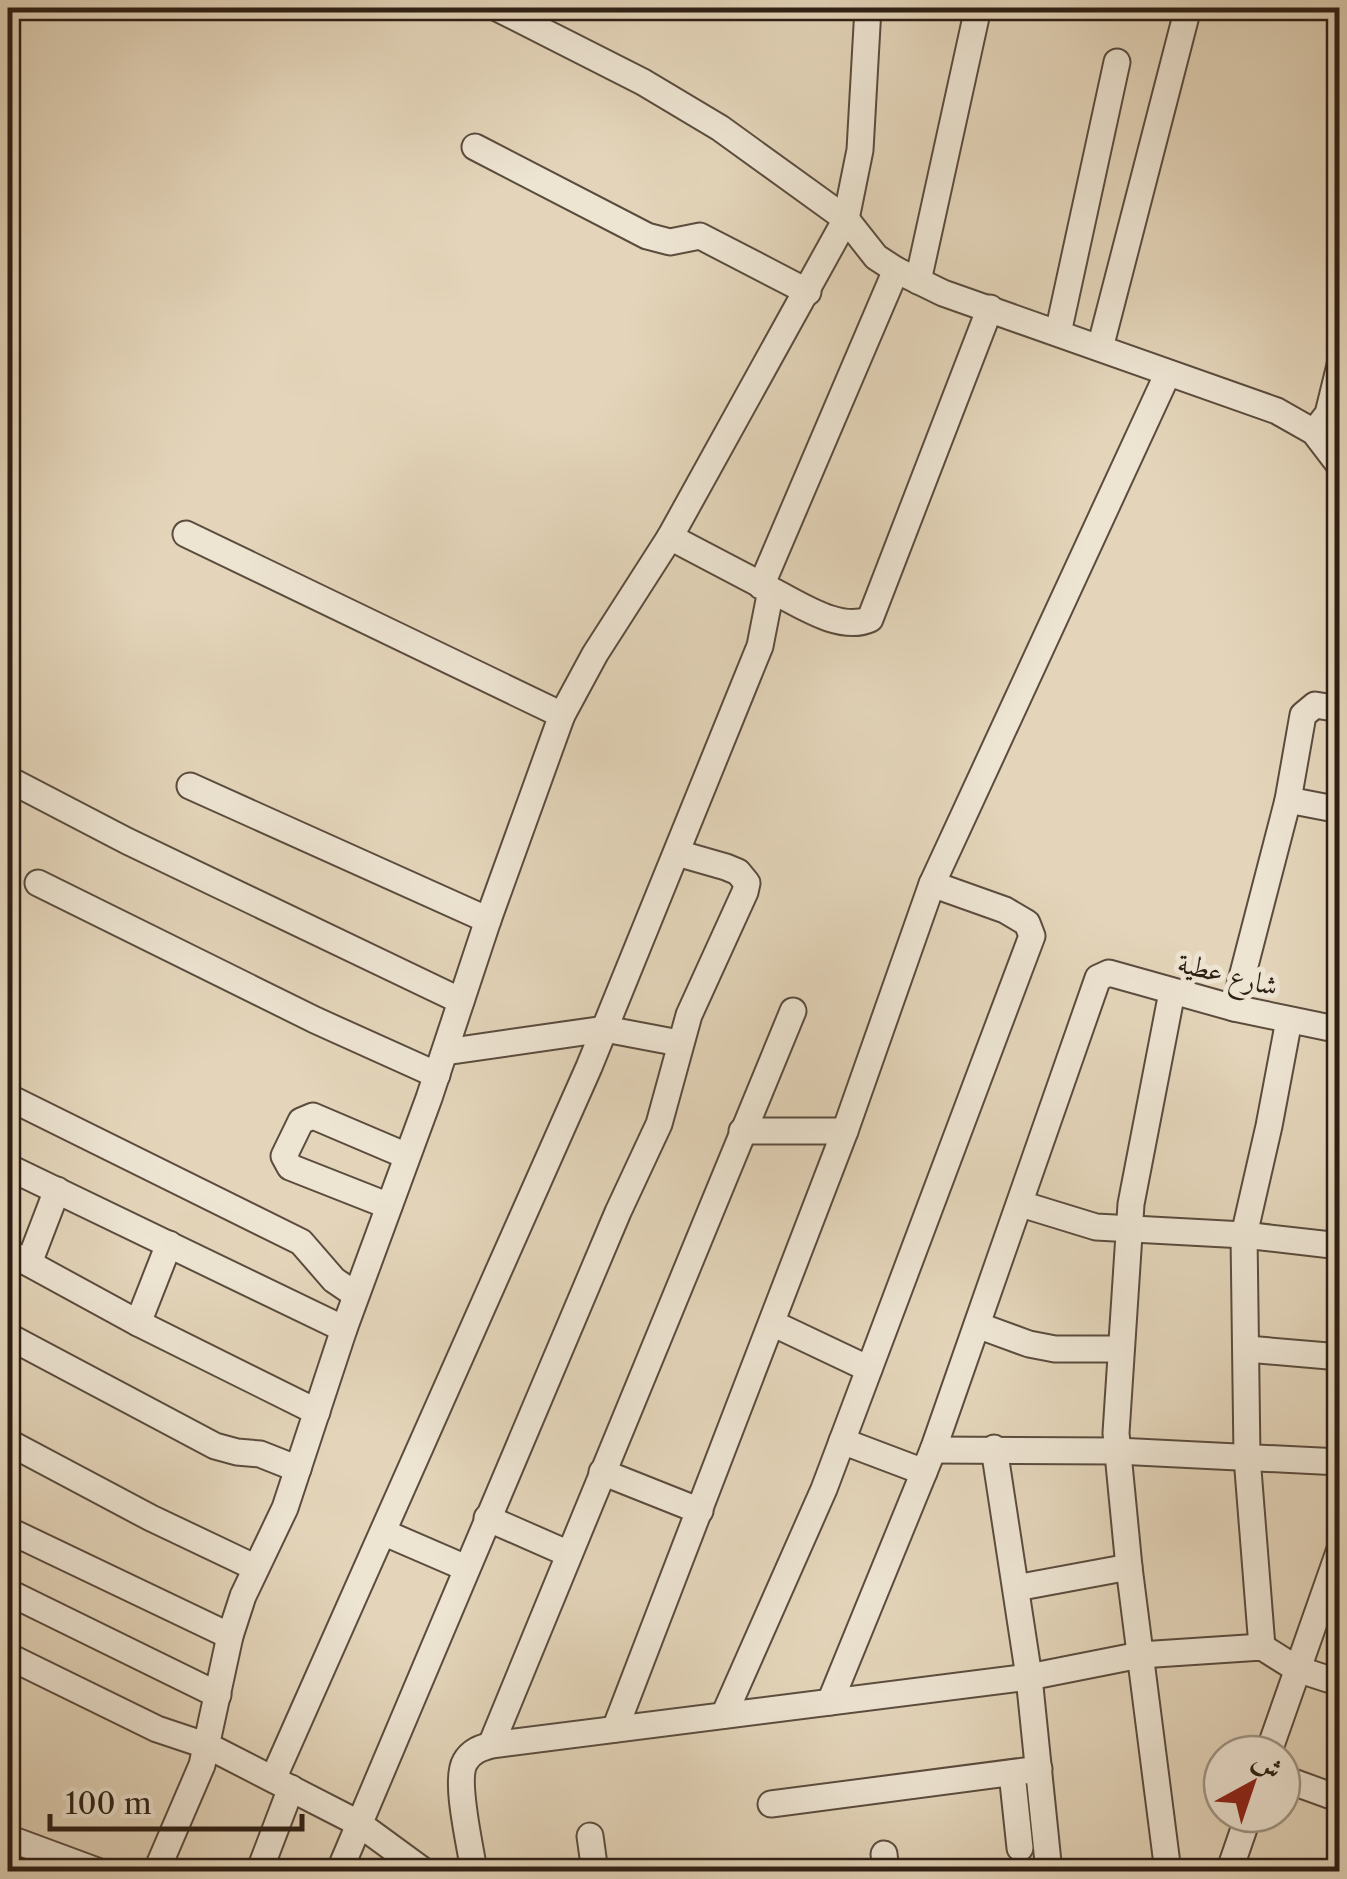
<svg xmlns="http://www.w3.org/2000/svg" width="1347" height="1879" viewBox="0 0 1347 1879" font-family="'Libre Caslon Text',Amiri,serif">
<rect width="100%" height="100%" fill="#e4d5ba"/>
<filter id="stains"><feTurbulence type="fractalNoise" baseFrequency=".002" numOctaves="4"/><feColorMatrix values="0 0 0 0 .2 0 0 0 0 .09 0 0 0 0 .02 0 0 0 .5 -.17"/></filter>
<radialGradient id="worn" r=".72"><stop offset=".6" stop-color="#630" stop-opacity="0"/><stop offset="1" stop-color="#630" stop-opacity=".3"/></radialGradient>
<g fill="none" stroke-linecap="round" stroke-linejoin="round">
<defs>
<g id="minor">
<path d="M497 8 643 82 720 128 846 219 876 257 896 270 943 293 1277 411 1314 432 1340 466"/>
<path d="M475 147 647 236 670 242 700 236 808 292"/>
<path d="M918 281 978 8"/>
<path d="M1058 333 1117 62"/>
<path d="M1100 348 1188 8"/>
<path d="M1314 432 1328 414 1340 365"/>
<path d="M186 534 562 715"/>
<path d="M761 586 896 270"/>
<path d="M771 590C798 603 840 633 870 619L990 308"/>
<path d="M8 779 127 841 461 1001"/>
<path d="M190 786 488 920"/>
<path d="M1288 800 1340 810"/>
<path d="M38 883 315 1020 437 1075"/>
<path d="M932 884 1168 373"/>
<path d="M1234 1008 1288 800 1303 715 1315 705 1340 709"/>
<path d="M445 1052 605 1029 679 1043"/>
<path d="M8 1097 301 1242 334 1280 356 1295"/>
<path d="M742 1131H845"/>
<path d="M8 1167 344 1329"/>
<path d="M1021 1204 1096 1227 1244 1235 1340 1246"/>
<path d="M389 1206 290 1167 284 1156 301 1121 313 1116 407 1156"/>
<path d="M8 1252 138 1323 317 1412"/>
<path d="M29 1263 57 1190"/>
<path d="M138 1323 169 1244"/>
<path d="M772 1323 869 1369"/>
<path d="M977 1325 1029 1344 1055 1349H1121"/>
<path d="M8 1336 215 1446 237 1452 260 1454 298 1469"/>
<path d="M1247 1349 1340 1357"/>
<path d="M842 1441 924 1472"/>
<path d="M8 1442 151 1518 254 1567"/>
<path d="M994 1448 1029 1677 1049 1872"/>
<path d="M933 1450 1117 1451 1340 1462"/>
<path d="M602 1472 700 1511"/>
<path d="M487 1518 569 1554"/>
<path d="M8 1530 230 1636"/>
<path d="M385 1533 466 1568"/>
<path d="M1016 1588 1129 1567"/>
<path d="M8 1592 218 1695"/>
<path d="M1262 1647 1247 1457 1244 1235 1269 1126 1289 1020"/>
<path d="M8 1656 157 1729 208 1746 358 1823 425 1872"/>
<path d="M830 1702 933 1450 1098 978 1109 973 1234 1008 1340 1030"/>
<path d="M615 1729 845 1131 932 884 1005 910 1027 923 1032 936 824 1489 724 1715"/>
<path d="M491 1745 793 1011"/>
<path d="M1268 1754 1340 1549"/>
<path d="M1012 1773 1020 1848"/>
<path d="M1282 1778 1340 1799"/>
<path d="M273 1779 589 1067 760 646 771 590 670 537"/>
<path d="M771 1804 1039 1769"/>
<path d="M590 1836 595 1872"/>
<path d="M8 1838 100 1872"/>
<path d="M884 1854 886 1872"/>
<path d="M156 1872 202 1765 230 1636 243 1596 285 1508 344 1329 429 1098 488 920 562 715 595 654 670 537 846 219 860 150 868 8"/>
<path d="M259 1872 291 1788"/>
<path d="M339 1872 618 1212 659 1124 689 1015 745 892 747 883 738 872 726 867 677 853"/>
<path d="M474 1872C471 1848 454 1781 465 1762 471 1751 481 1748 491 1745L1029 1677 1140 1655 1262 1647 1297 1669 1340 1683"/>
<path d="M1168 1872 1129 1567 1116 1433 1131 1204 1172 992"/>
<path d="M1229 1872 1249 1814"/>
</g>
</defs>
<use href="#minor" stroke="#5b4c3e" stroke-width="29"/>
<use href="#minor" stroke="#ede4d2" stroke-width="25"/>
</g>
<g text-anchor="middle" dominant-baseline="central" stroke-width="10" stroke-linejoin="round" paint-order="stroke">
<g font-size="28" fill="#2d1f14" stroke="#ede4d2">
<text transform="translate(1228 974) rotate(14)">شارع عطية</text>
</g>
</g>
<rect width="1347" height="1879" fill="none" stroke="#e4d5ba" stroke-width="40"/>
<rect x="10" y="10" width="1327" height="1859" fill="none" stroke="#2d1f14" stroke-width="5"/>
<rect x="20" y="20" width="1307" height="1839" fill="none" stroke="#2d1f14" stroke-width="2.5"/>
<g transform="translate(1252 1784) rotate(40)"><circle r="48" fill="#ede4d2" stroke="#a09586" stroke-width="2.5"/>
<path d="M0-8L18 38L0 25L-18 38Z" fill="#8f2418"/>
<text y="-15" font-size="28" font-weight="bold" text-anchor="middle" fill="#2d1f14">ش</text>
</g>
<path d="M50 1814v15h252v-15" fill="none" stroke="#2d1f14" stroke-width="5"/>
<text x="65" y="1814" font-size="30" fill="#2d1f14" stroke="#ede4d2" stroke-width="8" paint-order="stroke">100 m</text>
<rect width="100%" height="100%" filter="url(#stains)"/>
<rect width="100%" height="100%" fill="url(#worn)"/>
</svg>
